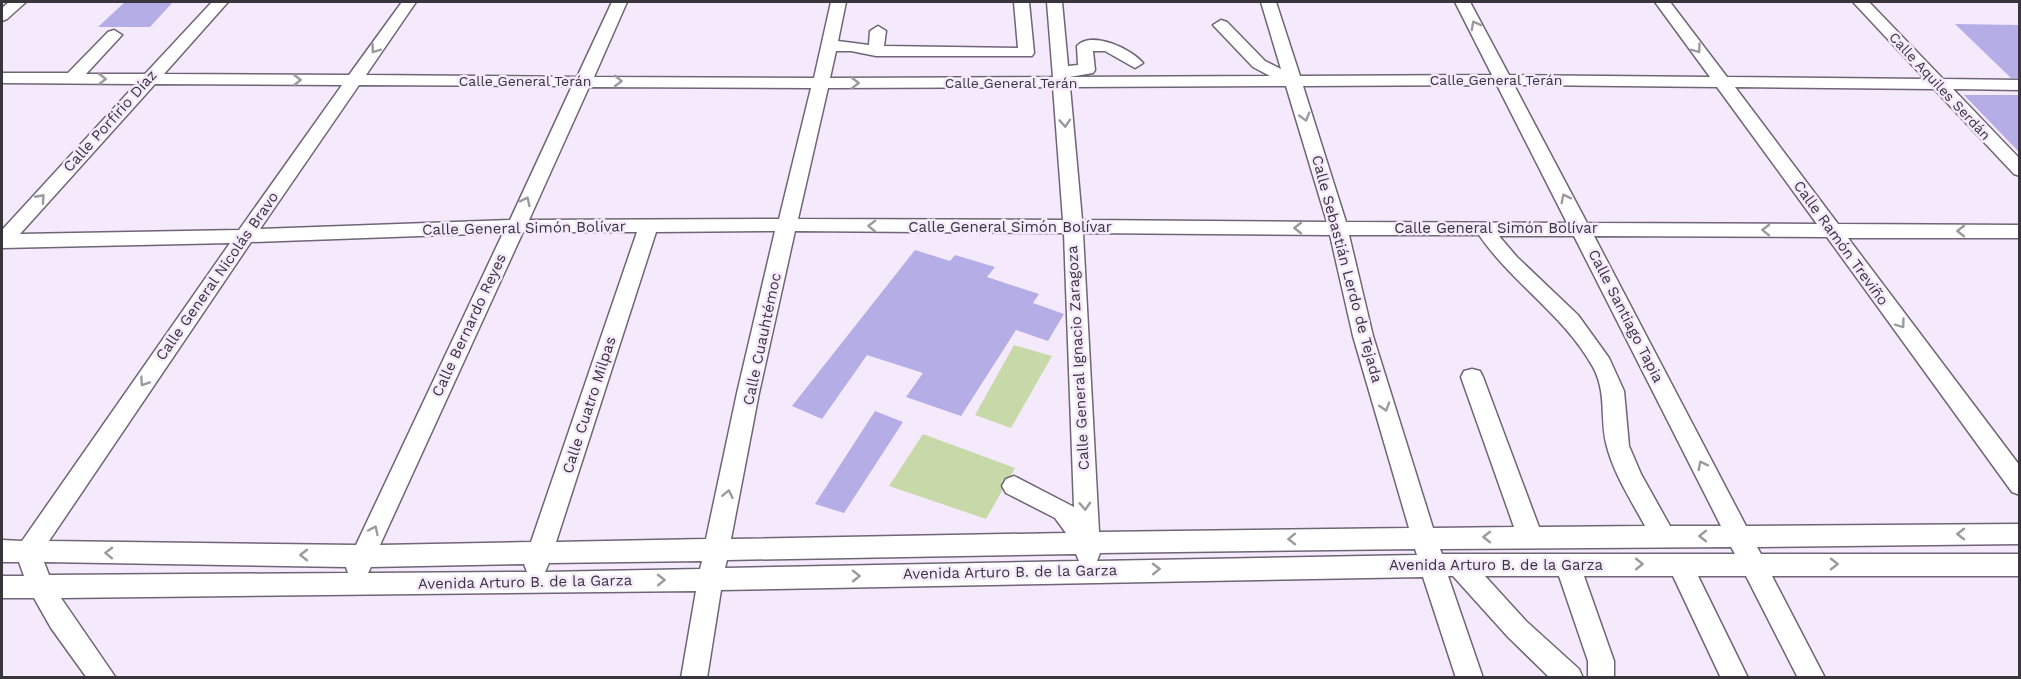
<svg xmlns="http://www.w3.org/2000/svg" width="2021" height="679" viewBox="0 0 2021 679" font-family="'Work Sans',sans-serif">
<rect width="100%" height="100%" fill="#f4eafc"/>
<g fill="#c7d9a8">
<path d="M1014 345 1052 356 1011 428 975 415Z"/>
<path d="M923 434 1015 468 986 519 889 486Z"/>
</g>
<g fill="#b5ade6">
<path d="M125 2H173L150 27H98Z"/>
<path d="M1955 24 2019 25V78H2011Z"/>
<path d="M1964 95H2019V152Z"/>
<path d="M915 250 950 261 955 255 995 267 987 277 1039 294 1033 303 1064 314 1048 341 1016 330 961 416 906 397 923 373 867 355 822 419 792 406Z"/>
<path d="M875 411 903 422 844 513 815 504Z"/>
</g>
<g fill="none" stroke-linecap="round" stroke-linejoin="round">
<defs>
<g id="minor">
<path d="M9 2H26L7 19 2 21V8Z"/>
<path d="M212 2H228L164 74 349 75 402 2H416L366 75 577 77 612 2H627L594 77 814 78 831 2H846L838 41 869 45 870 31 878 26 886 31 884 46 1018 48 1014 2H1029L1034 53 1032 56H876L851 51H836L830 78 1053 77 1047 2H1062L1068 66 1078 65 1077 46C1091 30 1132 49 1143 63L1135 68 1105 51H1093L1095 70 1093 73 1069 77 1270 76 1253 67 1213 25 1221 20 1227 22 1265 61 1281 69 1261 2H1276L1300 76 1492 75 1455 2H1470L1509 75 1710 77 1655 2H1670L1727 77 1925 79 1853 2H1869L1943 79 2020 80V90L1953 89 2020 159V176L2014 174 1934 89 1735 87 1838 224 2020 225V238H1848L2020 466V495L2012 492 1827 237 1594 236 1746 526 2020 524V544L1757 547 1761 554H2020V576H1772L1825 678H1798L1746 576H1698L1748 678H1721L1673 576H1584L1614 661V678H1588V661L1559 576H1485L1526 621 1579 669 1583 678H1550L1508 637 1453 576H1448L1483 678H1456L1423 577 721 590 707 678H681L696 591 61 598 116 678H87L51 628 34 598H2V576H24L19 562H2V540L22 541 230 243 2 248V230L136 84 2 83V73H68L108 32 114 30 122 35 86 74H145ZM155 84 342 85 239 230 20 234ZM359 85 572 86 510 220 260 229ZM1497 85 1567 223 1346 222 1303 86ZM1514 85 1717 87 1817 224 1587 223ZM1286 86 1327 222 1082 220 1070 87ZM589 87 811 88 779 219 529 220ZM1053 87 1063 220 798 219 828 88ZM775 231 737 393 706 539 556 542 656 232ZM795 231 1064 233 1074 507 1014 476 1006 479 1002 486 1006 493 1055 518 1066 533 731 539 759 393ZM523 232H637L531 542 380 545ZM503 233 356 545 49 541 251 242ZM1083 233 1330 235 1353 336 1409 528 1099 532ZM1349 235H1479C1513 284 1564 315 1593 367 1607 393 1600 417 1606 443 1613 473 1631 500 1645 526L1539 527 1483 377 1480 371 1472 369 1464 371 1461 377 1514 527 1433 528 1373 336ZM1499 236H1574L1721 526H1670L1641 474 1629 446 1624 391 1609 358 1578 315 1517 257ZM1731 547 1735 554H1442L1440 549ZM1415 549 1417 555 1097 561 1100 553ZM1076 554 1079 561 725 568 727 560ZM702 561 700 569 545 572 549 563ZM44 562 346 567 348 573 49 575ZM524 564 527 572 368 573 371 567Z"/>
</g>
</defs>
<use href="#minor" stroke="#6e6575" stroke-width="3"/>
<use href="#minor" fill="#fff" fill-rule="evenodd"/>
</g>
<defs><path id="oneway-chevron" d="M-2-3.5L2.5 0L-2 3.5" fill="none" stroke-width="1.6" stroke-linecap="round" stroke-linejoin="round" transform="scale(1.5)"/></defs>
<g stroke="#9c9a9e">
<use href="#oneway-chevron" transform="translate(1475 25) rotate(-118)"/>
<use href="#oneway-chevron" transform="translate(375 49) rotate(126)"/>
<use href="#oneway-chevron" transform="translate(1697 49) rotate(54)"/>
<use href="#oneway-chevron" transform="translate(102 79)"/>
<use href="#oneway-chevron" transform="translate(297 80)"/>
<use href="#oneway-chevron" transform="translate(618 81) rotate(1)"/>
<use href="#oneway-chevron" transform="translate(855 83)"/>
<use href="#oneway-chevron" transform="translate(1305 117) rotate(74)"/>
<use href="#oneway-chevron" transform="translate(1065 123) rotate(86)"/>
<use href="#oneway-chevron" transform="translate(41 198) rotate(-48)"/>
<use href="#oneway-chevron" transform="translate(1565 198) rotate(-117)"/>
<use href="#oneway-chevron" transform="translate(526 201) rotate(-64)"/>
<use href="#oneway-chevron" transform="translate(872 226) rotate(-179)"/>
<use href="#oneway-chevron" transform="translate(1298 228) rotate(-180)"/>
<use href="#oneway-chevron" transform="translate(1766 230) rotate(-179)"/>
<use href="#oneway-chevron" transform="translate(1961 231) rotate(-180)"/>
<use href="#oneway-chevron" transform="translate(1901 324) rotate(54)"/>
<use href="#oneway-chevron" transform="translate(144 382) rotate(124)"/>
<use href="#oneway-chevron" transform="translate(1385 407) rotate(73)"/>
<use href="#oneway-chevron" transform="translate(1702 465) rotate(-117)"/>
<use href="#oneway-chevron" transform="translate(728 494) rotate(-78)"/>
<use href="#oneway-chevron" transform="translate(1085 506) rotate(87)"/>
<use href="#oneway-chevron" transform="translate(374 530) rotate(-65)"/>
<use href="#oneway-chevron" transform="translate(1961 534) rotate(180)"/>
<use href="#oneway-chevron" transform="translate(1703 536) rotate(180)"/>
<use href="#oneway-chevron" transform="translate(1487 537) rotate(180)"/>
<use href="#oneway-chevron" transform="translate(1292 539) rotate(179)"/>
<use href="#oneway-chevron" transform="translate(109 553) rotate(-179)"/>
<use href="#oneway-chevron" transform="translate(304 555) rotate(-180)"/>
<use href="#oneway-chevron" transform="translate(1639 564)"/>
<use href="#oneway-chevron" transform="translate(1834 564)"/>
<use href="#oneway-chevron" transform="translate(1156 569) rotate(-1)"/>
<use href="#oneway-chevron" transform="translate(856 576) rotate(-1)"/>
<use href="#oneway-chevron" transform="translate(661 580) rotate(-1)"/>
</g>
<g text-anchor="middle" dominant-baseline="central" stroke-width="5" stroke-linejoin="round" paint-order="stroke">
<g font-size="14" fill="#39353c" stroke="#f4eafc">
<text x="1496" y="80">Calle General Terán</text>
<text x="525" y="81">Calle General Terán</text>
<text x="1011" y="83">Calle General Terán</text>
<text transform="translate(1940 86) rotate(47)">Calle Aquiles Serdán</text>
</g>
<g font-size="15" fill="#39353c" stroke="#f4eafc">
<text transform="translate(110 121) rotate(-48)">Calle Porfirio Díaz</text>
<text x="1010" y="227">Calle General Simón Bolívar</text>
<text transform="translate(524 228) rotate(-1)">Calle General Simón Bolívar</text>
<text x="1496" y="228">Calle General Simón Bolívar</text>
<text transform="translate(1841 243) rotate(54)">Calle Ramón Treviño</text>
<text transform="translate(1347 269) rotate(75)">Calle Sebastián Lerdo de Tejada</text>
<text transform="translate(217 276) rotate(-55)">Calle General Nicolás Bravo</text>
<text transform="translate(1626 316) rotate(63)">Calle Santiago Tapia</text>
<text transform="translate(469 325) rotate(-65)">Calle Bernardo Reyes</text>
<text transform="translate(762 339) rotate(-78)">Calle Cuauhtémoc</text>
<text transform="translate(1078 358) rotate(-93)">Calle General Ignacio Zaragoza</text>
<text transform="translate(589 405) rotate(-72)">Calle Cuatro Milpas</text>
<text x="1496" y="565">Avenida Arturo B. de la Garza</text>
<text transform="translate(1010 572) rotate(-1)">Avenida Arturo B. de la Garza</text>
<text transform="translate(525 582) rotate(-1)">Avenida Arturo B. de la Garza</text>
</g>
</g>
<rect width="2021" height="679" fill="none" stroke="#39353c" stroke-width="6"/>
</svg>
